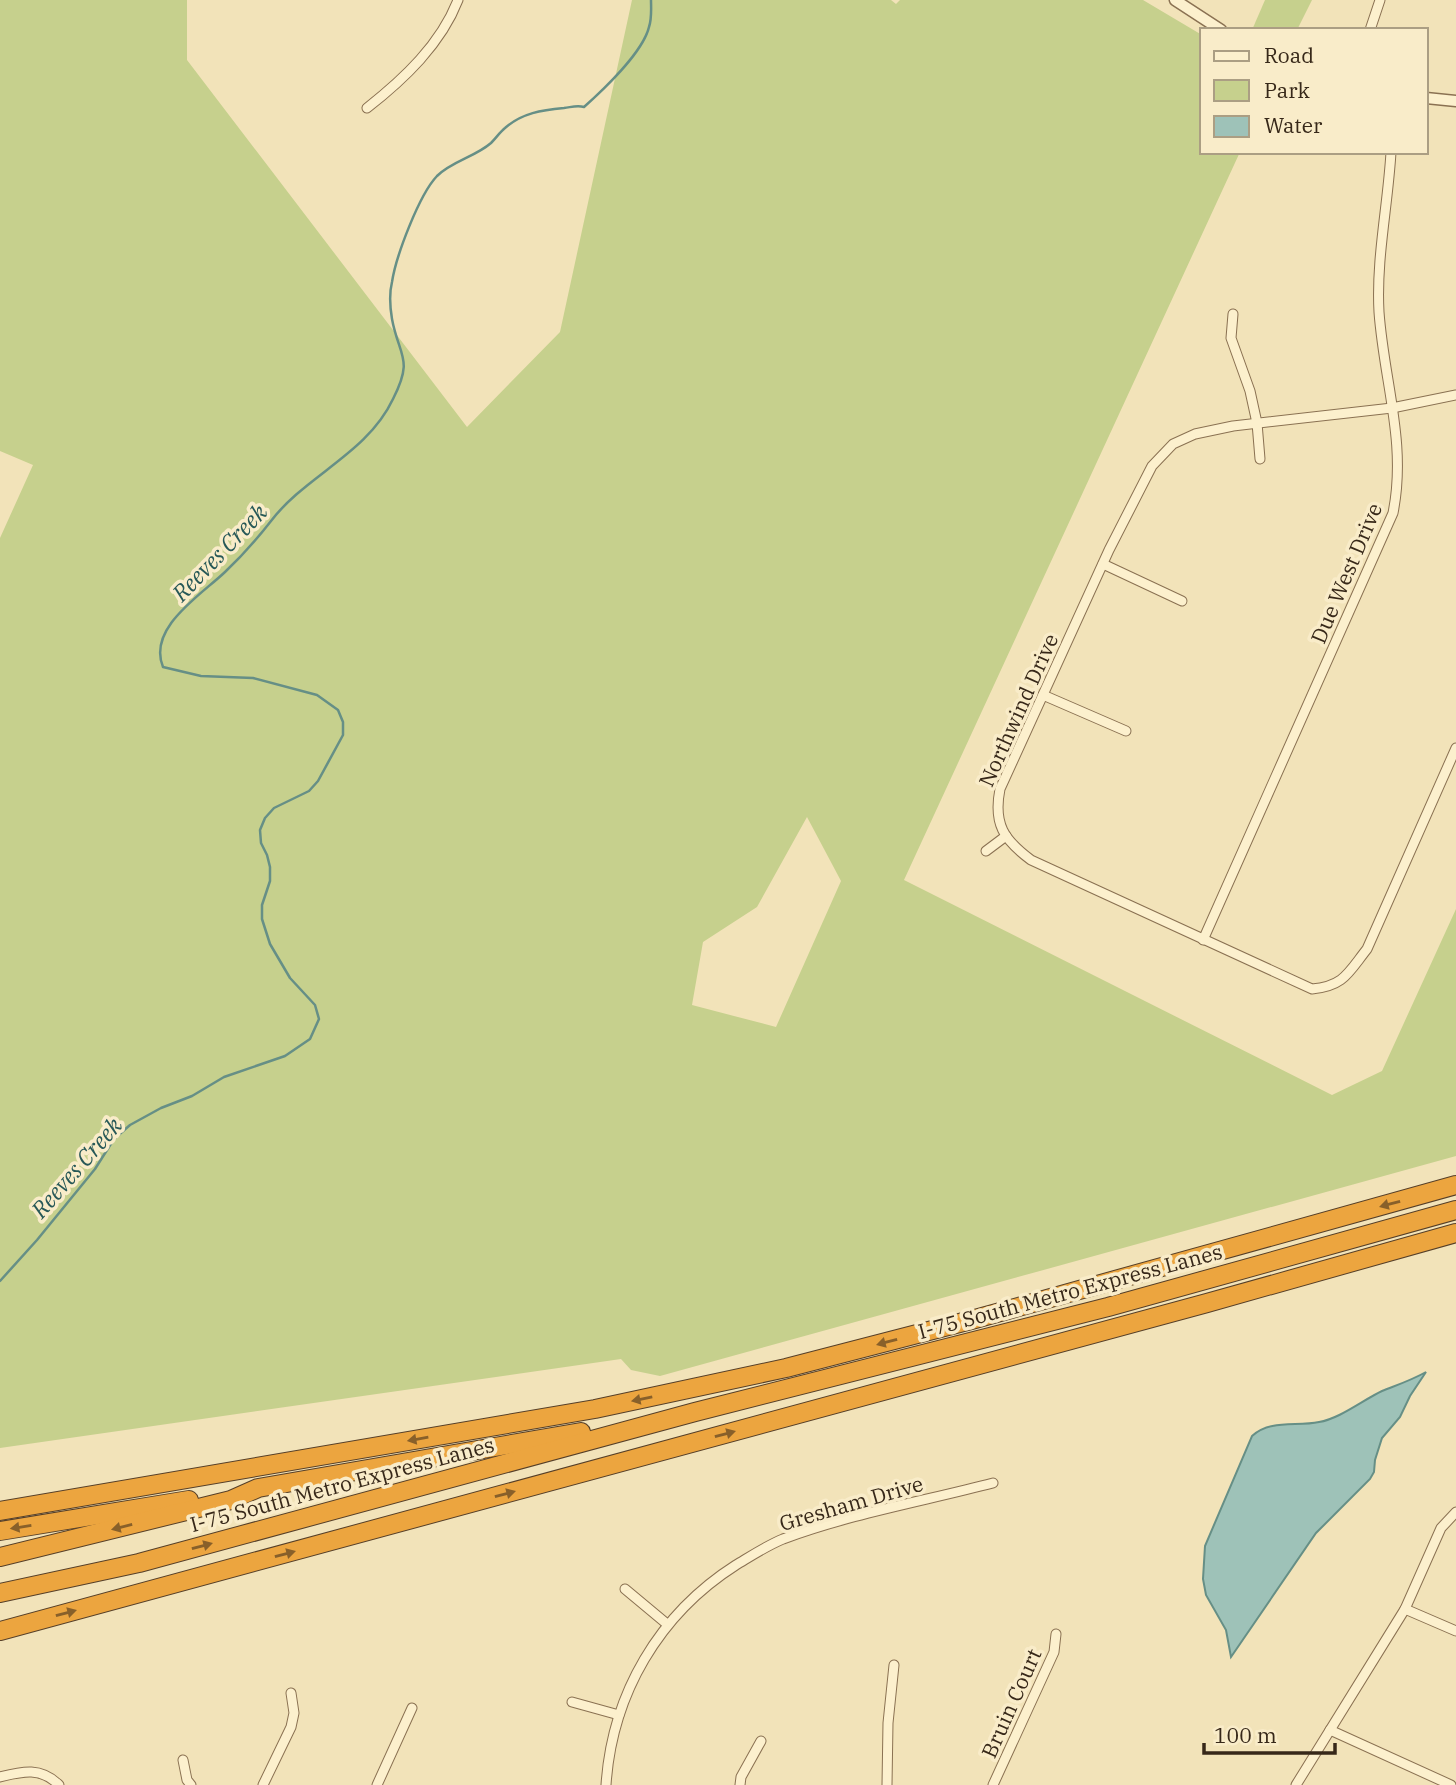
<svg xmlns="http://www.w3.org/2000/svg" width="1456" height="1785" viewBox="0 0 1456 1785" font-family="'IBM Plex Serif',serif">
<rect width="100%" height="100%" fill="#f2e3b9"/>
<g fill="#c6d08d" fill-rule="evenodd">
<path d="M0 0H187V60L467 427 560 332 632 0H891L896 4 900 0H1143L1202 35V152H1240L904 880 1332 1095 1382 1071 1456 909V1156L660 1376 631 1370 621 1359 0 1448V538L33 465 0 451ZM807 817 841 881 776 1027 692 1005 703 942 757 907Z"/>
<path d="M1265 0H1312L1297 30H1252Z"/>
</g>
<path fill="#9ec2b8" stroke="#668f86" stroke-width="2" d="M1426 1372 1410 1396 1400 1417 1382 1438 1375 1460 1374 1472 1370 1479 1316 1533 1231 1657 1226 1630 1206 1595 1203 1579 1205 1546 1252 1436C1271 1419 1296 1427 1319 1422 1339 1419 1363 1400 1382 1391 1397 1385 1412 1380 1426 1372Z"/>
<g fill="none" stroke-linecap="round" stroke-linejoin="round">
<path stroke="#668f86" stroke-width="2.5" d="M0 1281 37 1240 95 1169 114 1139 130 1125 161 1108 192 1096 224 1077 285 1056 310 1039 319 1019 315 1005 290 978 270 944 262 919V905L270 881V867L267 855 261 843 260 830 265 818 274 808 309 791 318 781 343 735V722L338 710 317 695 253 678 201 676 163 667C147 628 201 595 225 572 242 556 257 539 271 521 306 475 367 454 393 399 414 358 399 357 392 319 390 307 389 294 392 282 396 256 419 195 437 176 452 161 475 157 491 143 496 138 500 132 505 128 522 113 542 110 564 108 572 107 577 105 584 107 603 90 643 52 649 27 652 18 651 9 651 0"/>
<defs>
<g id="minor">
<path d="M1370 30 1380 0"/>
<path d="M367 108C404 79 441 44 458 0"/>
<path d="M1233 314 1231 338 1250 391 1257 423 1260 459"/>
<path d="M1456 395 1392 408 1233 426 1195 434 1173 444 1152 466 1109 550 1000 789C993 824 1004 840 1031 860L1312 989C1344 986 1348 973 1367 949L1456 748"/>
<path d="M1103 564 1182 601"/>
<path d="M1043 695 1126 731"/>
<path d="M986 851 1006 836"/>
<path d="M1203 940 1393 513C1407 443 1384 382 1379 312 1376 259 1388 205 1391 152"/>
<path d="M625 1589 667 1624"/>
<path d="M1405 1609 1456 1631"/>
<path d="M572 1702 619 1715"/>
<path d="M1330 1730 1451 1785"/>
<path d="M183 1760 187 1780 191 1785"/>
<path d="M0 1777C23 1771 41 1767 59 1785"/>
<path d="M263 1785 291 1727 294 1713 291 1693"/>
<path d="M377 1785 412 1708"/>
<path d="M606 1785C612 1694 659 1614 736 1565 751 1556 766 1546 783 1539 850 1514 924 1501 993 1483"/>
<path d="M740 1785 741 1777 761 1741"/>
<path d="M887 1785 888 1723 894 1665"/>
<path d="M993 1785 1054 1652 1056 1634"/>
<path d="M1296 1785 1405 1609 1441 1528 1456 1512"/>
</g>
<g id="tertiary">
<path d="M1175 0 1221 30"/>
<path d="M1426 98 1456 101"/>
</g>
<g id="motorway">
<path d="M0 1511 595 1409 786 1368 975 1319 1456 1185"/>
<path d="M0 1531 189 1500"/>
<path d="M0 1557 231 1500 258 1488 581 1432"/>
<path d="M0 1593 139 1563 695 1412 1108 1307 1456 1210"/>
<path d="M0 1631 1207 1303 1456 1233"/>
</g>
</defs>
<use href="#minor" stroke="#8a7152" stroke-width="11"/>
<use href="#tertiary" stroke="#8a7152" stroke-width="13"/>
<use href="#motorway" stroke="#563f28" stroke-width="20"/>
<use href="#minor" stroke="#fcf0cd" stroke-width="9"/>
<use href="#tertiary" stroke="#fcf0cd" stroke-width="10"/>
<use href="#motorway" stroke="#eca53f" stroke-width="18"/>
</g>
<defs><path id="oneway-solid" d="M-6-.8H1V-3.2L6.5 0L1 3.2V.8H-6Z" transform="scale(1.75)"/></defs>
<g fill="#88602a">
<use href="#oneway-solid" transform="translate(1390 1204) rotate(165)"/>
<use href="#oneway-solid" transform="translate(887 1342) rotate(165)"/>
<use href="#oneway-solid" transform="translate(642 1399) rotate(168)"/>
<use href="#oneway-solid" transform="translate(725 1434) rotate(-15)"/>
<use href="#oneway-solid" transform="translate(418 1439) rotate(170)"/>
<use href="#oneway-solid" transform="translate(505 1494) rotate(-15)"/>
<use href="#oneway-solid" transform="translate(21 1527) rotate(171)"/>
<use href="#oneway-solid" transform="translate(122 1527) rotate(166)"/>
<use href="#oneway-solid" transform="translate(202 1546) rotate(-15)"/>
<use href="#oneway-solid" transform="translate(285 1554) rotate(-15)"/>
<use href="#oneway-solid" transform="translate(66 1613) rotate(-15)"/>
</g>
<g text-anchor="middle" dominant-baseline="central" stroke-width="7" stroke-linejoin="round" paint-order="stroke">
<g font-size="21" fill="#372819" stroke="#f9ecc9">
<text transform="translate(1346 573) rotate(-67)">Due West Drive</text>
<text transform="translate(1018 710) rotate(-66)">Northwind Drive</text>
<text transform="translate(1070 1291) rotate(-15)">I-75 South Metro Express Lanes</text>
<text transform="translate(342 1484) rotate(-15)">I-75 South Metro Express Lanes</text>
<text transform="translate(851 1503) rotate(-16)">Gresham Drive</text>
<text transform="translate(1011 1703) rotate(-66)">Bruin Court</text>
</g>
<g font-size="23" font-style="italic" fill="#275857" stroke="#f9ecc9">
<text transform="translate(219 552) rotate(-46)">Reeves Creek</text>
<text transform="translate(76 1167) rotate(-49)">Reeves Creek</text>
</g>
</g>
<rect x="1200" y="28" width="228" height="126" fill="#f9ecc9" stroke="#ab9e83" stroke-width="2"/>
<rect x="1214" y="51" width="35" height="10" fill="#fcf0cd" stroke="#ab9e83" stroke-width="2"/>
<text x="1264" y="63" font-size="21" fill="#372819">Road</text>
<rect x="1214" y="80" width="35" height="21" fill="#c6d08d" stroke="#ab9e83" stroke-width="2"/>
<text x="1264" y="98" font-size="21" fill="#372819">Park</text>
<rect x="1214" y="116" width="35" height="21" fill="#9ec2b8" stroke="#ab9e83" stroke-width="2"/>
<text x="1264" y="133" font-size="21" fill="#372819">Water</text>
<path d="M1204 1743v10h131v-10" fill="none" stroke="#372819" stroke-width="3.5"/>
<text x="1214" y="1743" font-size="21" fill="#372819" stroke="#f9ecc9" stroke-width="5" paint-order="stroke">100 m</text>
</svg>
